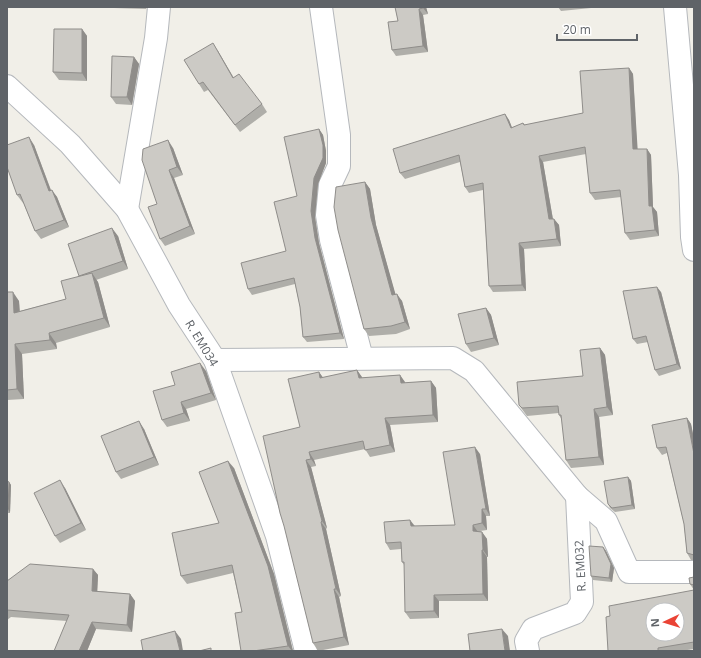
<svg xmlns="http://www.w3.org/2000/svg" width="701" height="658" viewBox="0 0 701 658" font-family="'Open Sans',sans-serif">
<rect width="100%" height="100%" fill="#f1efe8"/>
<g fill="none" stroke-linecap="round" stroke-linejoin="round">
<defs>
<g id="minor">
<path d="M321 7 339 135V166L330 185 327 215 331 240 362 358"/>
<path d="M675 7 690 175 692 237 694 250"/>
<path d="M7 86 70 144 127 209 179 305 215 360 277 536 306 651"/>
<path d="M127 209 156 38 159 7"/>
<path d="M215 360 453 358 474 371 577 496 606 521 629 572H694"/>
<path d="M528 651 526 641 533 629 575 613 582 602 577 496"/>
</g>
</defs>
<use href="#minor" stroke="#b5b8bc" stroke-width="24"/>
<use href="#minor" stroke="#fff" stroke-width="22"/>
</g>
<g fill="#afaea9">
<path d="M113 7H147L146 9 114 8Z"/>
<path d="M395 7H426L428 14 423 15 428 52 396 56 392 50 398 21Z"/>
<path d="M558 7H591V8L561 11Z"/>
<path d="M82 29 87 36V81L59 80 53 72Z"/>
<path d="M218 51 234 78 262 104 267 112 240 132 208 90 204 92 199 84Z"/>
<path d="M134 57 139 64 132 105 116 104 111 97Z"/>
<path d="M629 68 633 74 637 149H647L651 155 653 207 657 212 659 236 630 240 625 233 621 197 595 200 590 193 586 154 543 162 553 219H554L559 225 561 246 524 249 526 291 493 292 489 286 483 190 469 193 465 187 460 162 405 179 400 173 505 114 509 120 512 128 523 123 525 125 583 113Z"/>
<path d="M319 129 323 135 326 151V163L318 184 315 217 319 243 344 339 307 342 303 337 300 307 295 284 252 295 248 289 286 251 297 196Z"/>
<path d="M34 145 51 190 57 197 69 227 41 239 35 231 23 202V203L17 195Z"/>
<path d="M173 148 183 175 174 178 195 234 165 246 160 239 157 204Z"/>
<path d="M365 182 370 189 376 225 395 294 402 301 410 329 396 334 369 336 364 329Z"/>
<path d="M118 236 128 269 96 280 98 282 110 327 56 343 57 349 22 354 24 399 7 400V292L19 301 20 311 66 299 79 276Z"/>
<path d="M661 292 681 369 659 376 655 370 648 342 637 344 633 339Z"/>
<path d="M486 308 491 315 499 345 471 352 466 344Z"/>
<path d="M600 348 605 355 613 415 599 417 604 465 571 468 566 460 562 420 559 415V413L527 416 519 405 583 376Z"/>
<path d="M357 370 362 378 400 375 405 383 431 381 436 388 438 422 390 425 395 452 370 457 365 449 314 460 316 466 311 467 327 528 326 529 341 596 339 597 349 645 318 651 313 643 300 427 319 372 323 378Z"/>
<path d="M206 371 216 400 186 409 190 421 167 427 162 420 175 385Z"/>
<path d="M687 418 691 424 694 439V560H691L687 553 684 524 667 453 662 455 657 448Z"/>
<path d="M144 429 159 465 121 479 116 472Z"/>
<path d="M480 454 490 516H486L487 530 480 531 482 532 487 539 488 557H487L488 601H439V618L410 619 405 612V566L402 562 401 549 390 550 386 543 410 520 415 526 455 525Z"/>
<path d="M234 468 274 574 293 651H241L242 612 233 573 187 584 181 576 219 523Z"/>
<path d="M628 477 631 481 635 509 615 512 610 508 608 504Z"/>
<path d="M7 481 9 482 11 485 10 513H7Z"/>
<path d="M65 488 86 530 60 543 55 536Z"/>
<path d="M603 547 606 551 614 568 612 582 593 580 591 576Z"/>
<path d="M93 569 98 575 97 591 130 594 135 601 132 632 96 629 87 651H54L67 621 11 617 7 620V581Z"/>
<path d="M694 577V649L681 651H608L610 616 694 590 690 584Z"/>
</g>
<g fill="#8f8d8a">
<path d="M423 7H426L428 14 423 8Z"/>
<path d="M419 9 423 15 428 52 423 46Z"/>
<path d="M82 29 87 36V81L82 73Z"/>
<path d="M213 43 218 51 238 86 233 78Z"/>
<path d="M134 57 139 64 132 105 127 97Z"/>
<path d="M629 68 633 74 638 155 633 149Z"/>
<path d="M505 114 509 120 515 135 511 128Z"/>
<path d="M319 129 323 135 326 151V163L318 184 315 217 319 243 344 339 340 333 315 238 311 211Z"/>
<path d="M29 137 34 145 54 199 49 191Z"/>
<path d="M168 140 173 148 183 175 177 167Z"/>
<path d="M647 149 651 155 653 207 657 212 659 236 655 230 649 206Z"/>
<path d="M539 156 543 162 554 226 549 219Z"/>
<path d="M169 170 174 178 195 234 190 226Z"/>
<path d="M365 182 370 189 376 225 398 303 392 295 371 218Z"/>
<path d="M52 190 57 197 69 227 64 220Z"/>
<path d="M554 219 559 225 561 246 557 239Z"/>
<path d="M112 228 118 236 128 269 123 261Z"/>
<path d="M519 243 524 249 526 291 522 285Z"/>
<path d="M92 273 98 282 110 327 104 318Z"/>
<path d="M657 287 661 292 681 369 677 364Z"/>
<path d="M13 292 19 301 20 323 14 313Z"/>
<path d="M397 294 402 301 410 329 405 322Z"/>
<path d="M486 308 491 315 499 345 494 338Z"/>
<path d="M49 333 56 343 57 349 50 340Z"/>
<path d="M15 344 22 354 24 399 17 389Z"/>
<path d="M600 348 605 355 613 415 607 407Z"/>
<path d="M200 363 206 371 216 400 211 393Z"/>
<path d="M357 370 362 377 364 385 359 378Z"/>
<path d="M319 372 324 379 320 378Z"/>
<path d="M400 375 405 382 406 390 401 383Z"/>
<path d="M431 381 436 388 438 422 433 415Z"/>
<path d="M181 402 186 409 190 421 184 413Z"/>
<path d="M594 409 599 417 604 465 599 457Z"/>
<path d="M385 418 390 425 395 452 390 445Z"/>
<path d="M687 418 691 424 694 439V454Z"/>
<path d="M139 421 144 429 159 465 154 457Z"/>
<path d="M475 447 480 454 490 516 486 509Z"/>
<path d="M309 452 314 460 316 466 311 459Z"/>
<path d="M306 460 311 467 327 528 322 521Z"/>
<path d="M228 461 234 468 274 574 293 651H292L288 646Z"/>
<path d="M628 477 631 481 635 509 632 505Z"/>
<path d="M60 480 65 488 86 530 81 523Z"/>
<path d="M9 482 11 485 10 513 8 509Z"/>
<path d="M482 509 486 516 487 530 482 523Z"/>
<path d="M410 520 415 527 411 526Z"/>
<path d="M321 522 326 529 341 596 336 589Z"/>
<path d="M473 525 478 532 473 531Z"/>
<path d="M482 532 487 539 488 557 483 550Z"/>
<path d="M603 547 606 551 614 568 612 582 609 578Z"/>
<path d="M482 550 487 557 488 601 483 594Z"/>
<path d="M93 569 98 575 97 598 92 591Z"/>
<path d="M334 589 339 597 349 645 344 637Z"/>
<path d="M130 594 135 601 132 632 127 625Z"/>
<path d="M434 595 439 601V618L434 611Z"/>
<path d="M92 622 96 629 87 651H79Z"/>
<path d="M502 629 508 636 510 651H505Z"/>
<path d="M175 631 181 639 183 651H180Z"/>
</g>
<g fill="#cccac5" stroke="#8f8d8a" fill-rule="evenodd">
<path d="M395 7H423V8L419 9 423 46 392 50 388 22 398 21Z"/>
<path d="M54 29H82V73L53 72Z"/>
<path d="M213 43 233 78 239 74 262 104 235 125 203 82 199 84 184 60Z"/>
<path d="M112 56 134 57 127 97H111Z"/>
<path d="M629 68 633 149H647L649 206H652L655 230 625 233 620 190 590 193 585 147 539 156 549 219H554L557 239 519 243 522 285 489 286 483 183 465 187 459 155 400 173 393 149 505 114 511 128 523 123 524 125 583 113 580 71Z"/>
<path d="M319 129 323 145V158L314 178 311 211 315 238 340 333 303 337 300 307 294 278 248 289 241 263 286 251 274 202 297 196 284 137Z"/>
<path d="M29 137 49 191 52 190 64 220 35 231 20 194 17 195 7 167V145Z"/>
<path d="M168 140 177 167 169 170 190 226 160 239 148 207 157 204 142 160 143 149Z"/>
<path d="M365 182 371 218 392 295 397 294 405 322 391 326 364 329 338 230 334 207 336 187Z"/>
<path d="M112 228 123 261 79 276 68 244Z"/>
<path d="M92 273 104 318 49 333 50 340 15 344 17 389 7 390V292H13L14 313 66 299 61 281Z"/>
<path d="M657 287 677 364 655 370 646 336 633 339 623 291Z"/>
<path d="M486 308 494 338 466 344 458 314Z"/>
<path d="M600 348 607 407 594 409 599 457 566 460 561 415H559L558 406 522 408 519 405 517 382 583 376 580 350Z"/>
<path d="M200 363 211 393 181 402 184 413 162 420 153 391 175 385 171 372Z"/>
<path d="M357 370 359 378 400 375 401 383 431 381 433 415 385 418 390 445 365 450 363 441 309 452 311 459 306 460 322 521 321 522 336 589H334L344 637 313 643 284 526 280 513 263 436 300 427 288 379 319 372 320 378Z"/>
<path d="M687 418 694 454V555L687 553 684 524 666 447 657 448 652 425Z"/>
<path d="M139 421 154 457 116 472 101 436Z"/>
<path d="M475 447 486 509H482V523L473 525V531L482 532 483 550H482L483 594 434 595V611L405 612 404 562H402L401 542 386 543 384 522 410 520 411 526 455 525 443 452Z"/>
<path d="M228 461 268 566 288 646 253 651H241L235 613 242 612 232 565 181 576 172 533 219 523 199 472Z"/>
<path d="M628 477 632 505 612 508 608 504 604 481Z"/>
<path d="M60 480 81 523 55 536 34 493Z"/>
<path d="M7 481 9 482 8 509H7Z"/>
<path d="M589 546 603 547 611 564 609 578 591 576Z"/>
<path d="M30 564 93 569 92 591 130 594 127 625 92 622 79 651H54L69 615 7 610V581Z"/>
<path d="M694 577V585L690 584 689 578Z"/>
<path d="M694 590V642L658 648V651H608L606 617 610 616 609 606ZM653 610H677V634H653Z"/>
<path d="M502 629 505 651H470L468 634Z"/>
<path d="M175 631 180 651H143L141 640Z"/>
<path d="M211 648V651H199Z"/>
</g>
<g text-anchor="middle" dominant-baseline="central" stroke-width="3" stroke-linejoin="round" paint-order="stroke">
<g font-size="12" fill="#5f6368" stroke="#fff">
<text transform="translate(202 343) rotate(59)">R. EM034</text>
<text transform="translate(580 566) rotate(-93)">R. EM032</text>
</g>
</g>
<rect width="701" height="658" fill="none" stroke="#5f6368" stroke-width="16"/>
<g transform="translate(665 622) rotate(266)"><circle r="19" fill="#ffffff" stroke="#bfc1c3"/>
<path d="M0-3L7 15L0 10L-7 15Z" fill="#ea4335"/>
<text y="-6" font-size="11" font-weight="bold" text-anchor="middle" fill="#5f6368">N</text>
</g>
<path d="M557 34v6h80v-6" fill="none" stroke="#5f6368" stroke-width="2"/>
<text x="563" y="34" font-size="12" fill="#5f6368" stroke="#ffffff" stroke-width="3" paint-order="stroke">20 m</text>
</svg>
